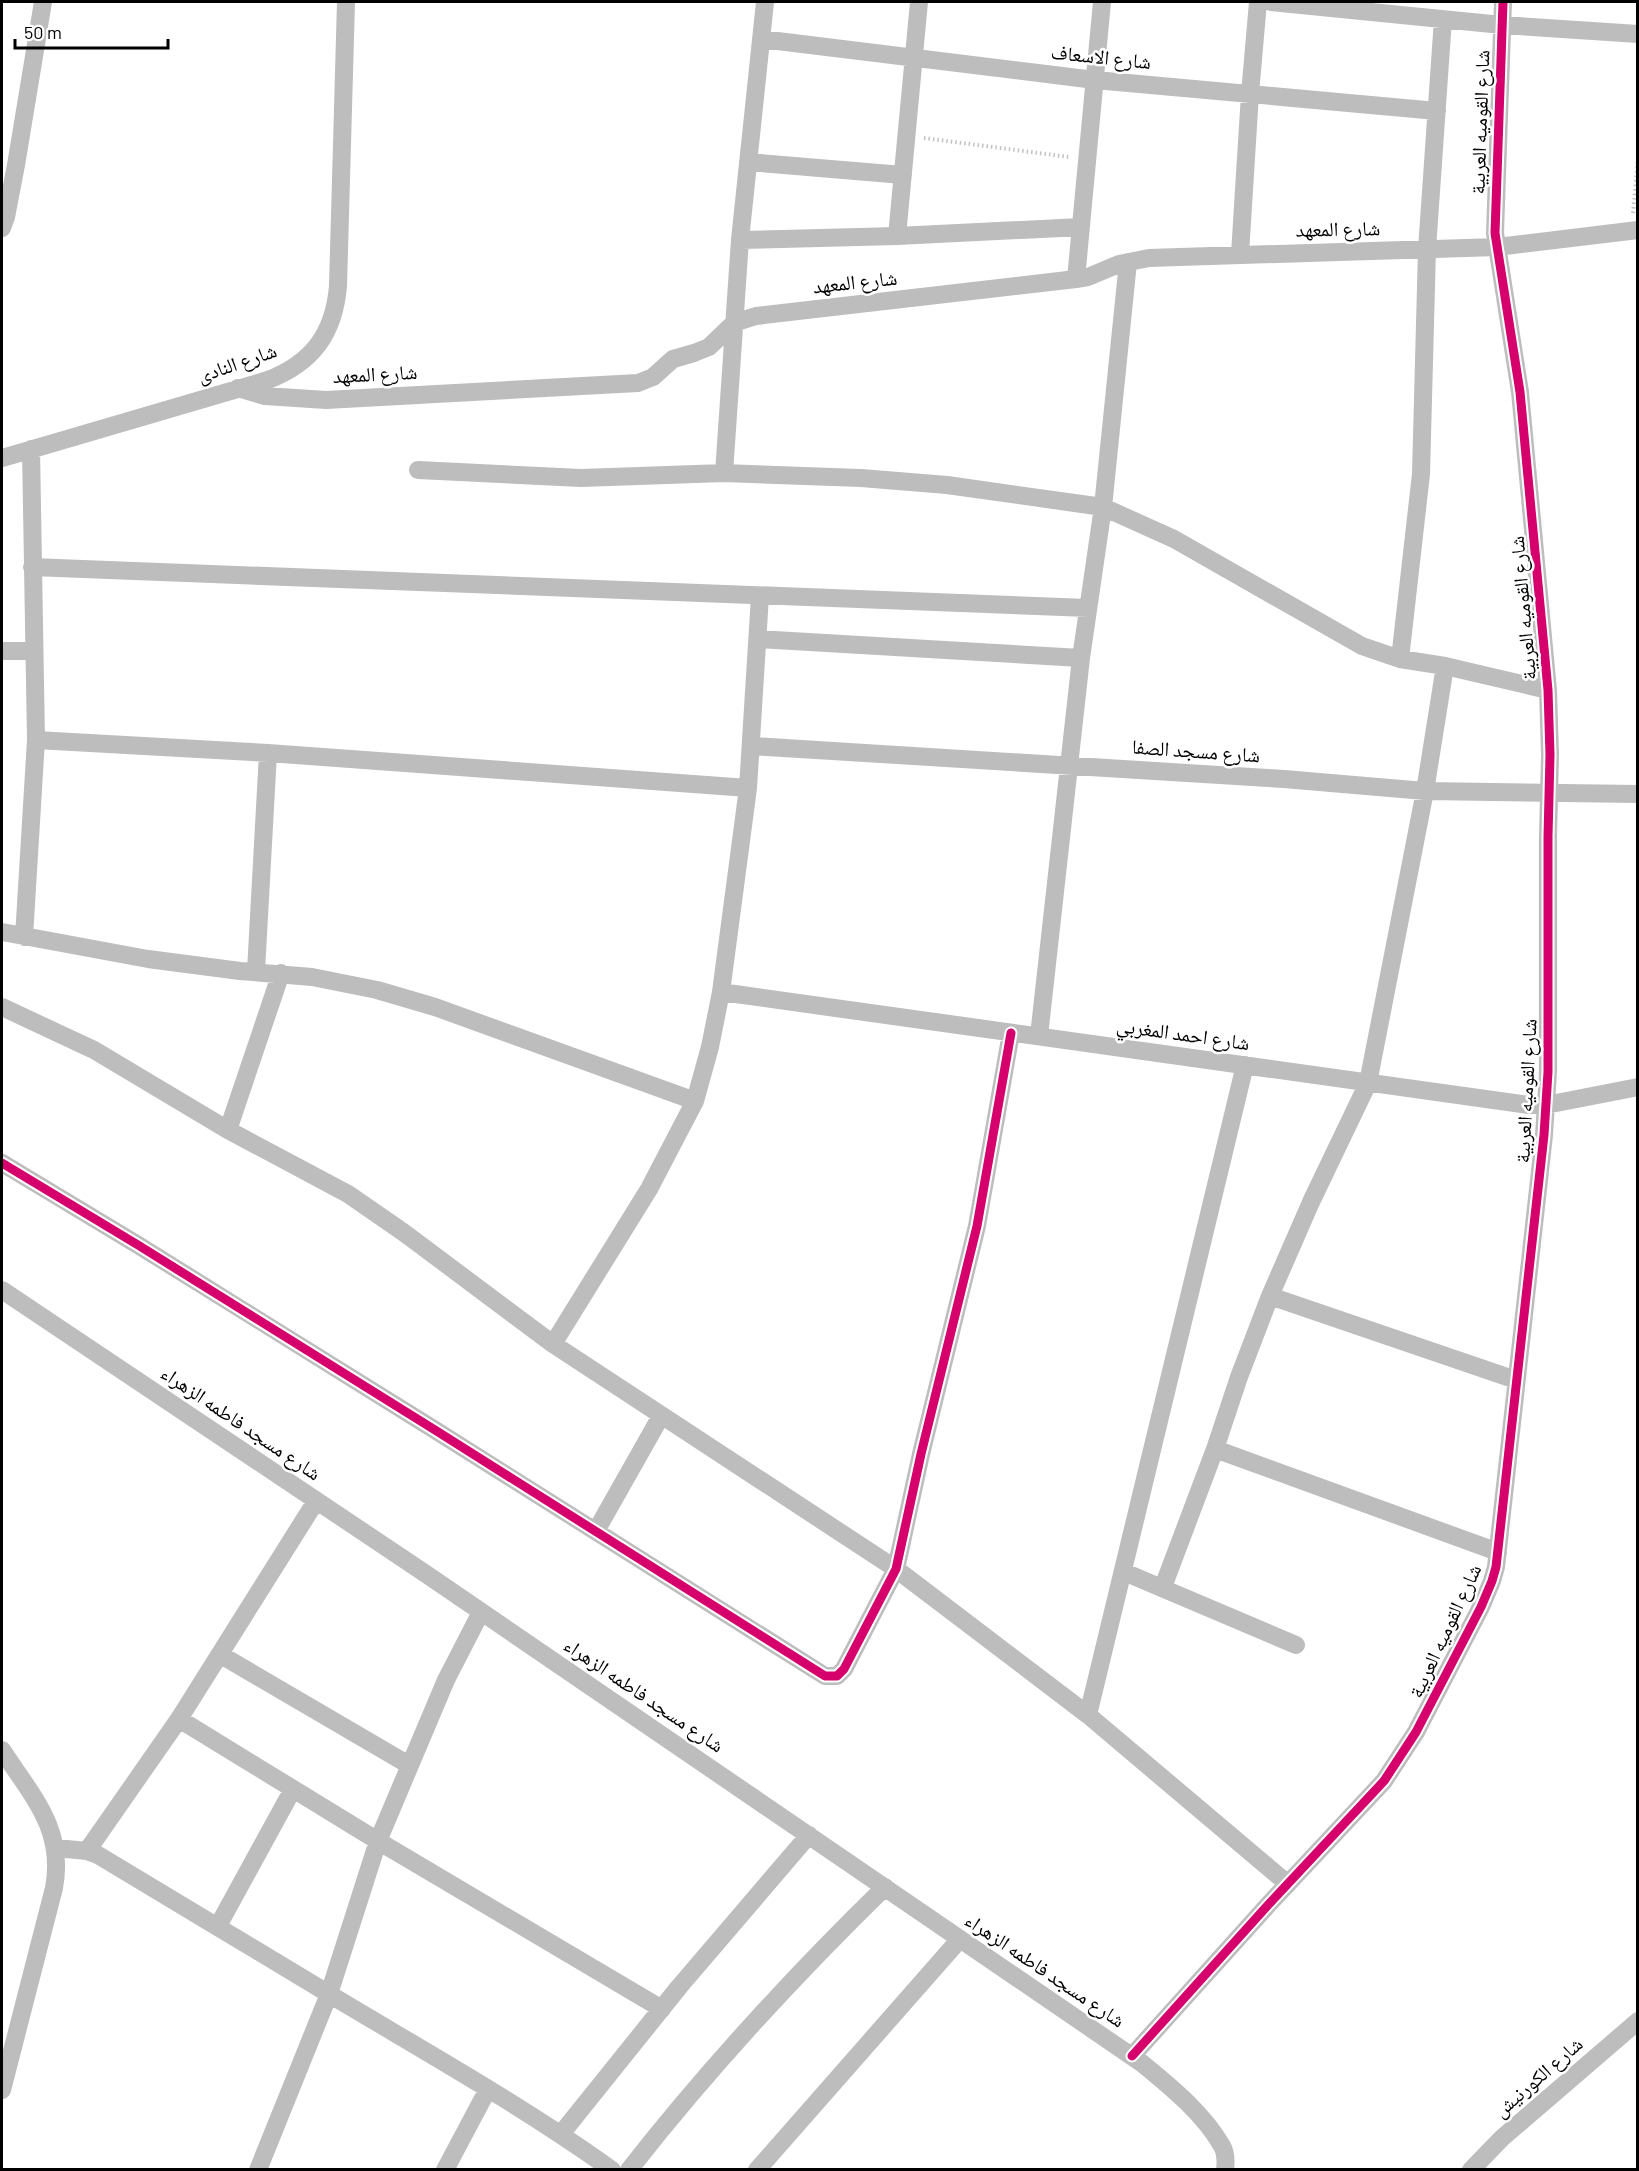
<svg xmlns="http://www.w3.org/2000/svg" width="1639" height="2171" font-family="Barlow,'Noto Naskh Arabic',sans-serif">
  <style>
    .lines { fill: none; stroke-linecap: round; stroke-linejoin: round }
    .path { stroke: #c2c2c2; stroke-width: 4; stroke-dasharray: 1.5 3; stroke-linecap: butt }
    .minor { stroke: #bdbdbd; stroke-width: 18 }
    .cycleway-casing { stroke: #fff; stroke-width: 13 }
    .cycleway { stroke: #d6006c; stroke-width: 9 }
    .labels { text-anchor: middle; stroke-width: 5; stroke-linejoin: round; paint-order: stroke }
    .street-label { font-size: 20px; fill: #000; stroke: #fff }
  </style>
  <rect width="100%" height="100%" fill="#fff"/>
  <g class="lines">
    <path class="path" d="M924,138L1069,157
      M1633,213L1638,160"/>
    <path class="minor" d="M1271,2L1502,25L1638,34
      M761,39L1095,80L1437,111
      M748,162L903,175
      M2,228L6,217L16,165L43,2
      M897,236L919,2
      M740,240L897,236L1081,227
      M1240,254L1250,94L1258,2
      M1076,279L1102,2
      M238,388L265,396L326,400L638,383L653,377L673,359L694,353L709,347L734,323L756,316L1076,279L1088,277L1119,264L1149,258L1497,247L1638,230
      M2,458L268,380C312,363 334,334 338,286L346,2
      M418,470L581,478L724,473L861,478L947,485L1103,507L1174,539L1362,646L1400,659L1445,666L1548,690
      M724,473L740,240L765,2
      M32,567L1088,608
      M758,639L1081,658
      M2,651H34
      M1400,659L1421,474L1427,249L1443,19
      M36,740L268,753L748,788
      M752,746L1284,779L1425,791L1638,794
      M2,932L148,959L240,971L312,977L377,990L435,1007L695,1101
      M24,937L36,740L31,449
      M256,971L268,753
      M721,992L1529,1105H1546L1638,1087
      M2,1007L94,1050L228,1130L348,1194L403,1232L553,1344L896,1569L1088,1715L1288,1884
      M1039,1036L1081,658L1103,507L1128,262
      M228,1130L281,973
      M2,1163L138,1245L435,1430L825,1676H837L844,1669L896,1569L921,1454L977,1226L1011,1033
      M2,1290L426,1574L1143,2064C1171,2087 1204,2114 1222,2146C1226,2153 1226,2162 1225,2170
      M1270,1296L1516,1380
      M553,1344L649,1189L695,1101L710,1047L721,992L748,788L760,596
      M1215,1449L1498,1552
      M596,1531L661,1416
      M1124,1572L1296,1645
      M1163,1587L1215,1449L1239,1377L1270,1296L1311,1202L1368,1083L1425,791L1445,666
      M221,1655L409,1765
      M1088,1715L1245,1065
      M179,1719L378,1841L662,2009
      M2,1750C32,1796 65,1829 54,1888L2,2090
      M56,1848L87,1851L179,1719L316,1501
      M87,1851L98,1855C175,1901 252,1948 329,1994C424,2051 521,2105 612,2170
      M218,1926L293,1789
      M1132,2056L1268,1905L1384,1781L1416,1732L1481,1607L1492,1581L1496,1567L1544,1135L1548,1072V837L1550,755L1548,690L1520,392L1495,233L1503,2
      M561,2134L679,1987L809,1835
      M258,2170L329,1994L378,1841L446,1680L481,1612
      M445,2170L488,2089
      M629,2170C708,2069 794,1976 885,1887
      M757,2170L960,1939
      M1471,2170L1502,2138L1638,2021"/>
    <defs>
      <path id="cycleway" d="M2,1163L138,1245L435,1430L825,1676H837L844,1669L896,1569L921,1454L977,1226L1011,1033
        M1132,2056L1268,1905L1384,1781L1416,1732L1481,1607L1492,1581L1496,1567L1544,1135L1548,1072V837L1550,755L1548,690L1520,392L1495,233L1503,2"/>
    </defs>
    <use href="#cycleway" class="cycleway-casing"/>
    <use href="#cycleway" class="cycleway"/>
  </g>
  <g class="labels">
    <g class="street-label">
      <text transform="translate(1101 57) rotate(6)" y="7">شارع الاسعاف</text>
      <text transform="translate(1480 122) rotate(-88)" y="7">شارع القوميه العربية</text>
      <text transform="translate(1338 229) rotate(-1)" y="7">شارع المعهد</text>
      <text transform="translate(855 282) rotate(-6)" y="7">شارع المعهد</text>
      <text transform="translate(237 363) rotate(-19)" y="7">شارع النادى</text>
      <text transform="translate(375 374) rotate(-3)" y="7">شارع المعهد</text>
      <text transform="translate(1523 608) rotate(-95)" y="7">شارع القوميه العربية</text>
      <text transform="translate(1196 751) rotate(4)" y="7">شارع مسجد الصفا</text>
      <text transform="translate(1183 1034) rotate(8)" y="7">شارع احمد المغربي</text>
      <text transform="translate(1526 1091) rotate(-87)" y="7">شارع القوميه العربية</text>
      <text transform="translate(241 1423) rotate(34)" y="7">شارع مسجد فاطمه الزهراء</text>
      <text transform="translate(1445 1631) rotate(-65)" y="7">شارع القوميه العربية</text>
      <text transform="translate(644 1695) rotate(34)" y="7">شارع مسجد فاطمه الزهراء</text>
      <text transform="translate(1045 1970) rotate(34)" y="7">شارع مسجد فاطمه الزهراء</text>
      <text transform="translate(1538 2077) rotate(-41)" y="7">شارع الكورنيش</text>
    </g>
  </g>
  <rect width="1639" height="2171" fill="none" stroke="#000000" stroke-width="6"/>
  <path d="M15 39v9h153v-9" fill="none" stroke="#000000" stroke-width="3"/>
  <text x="24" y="39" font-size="18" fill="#000000" stroke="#ffffff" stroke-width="4.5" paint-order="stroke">50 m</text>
</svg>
